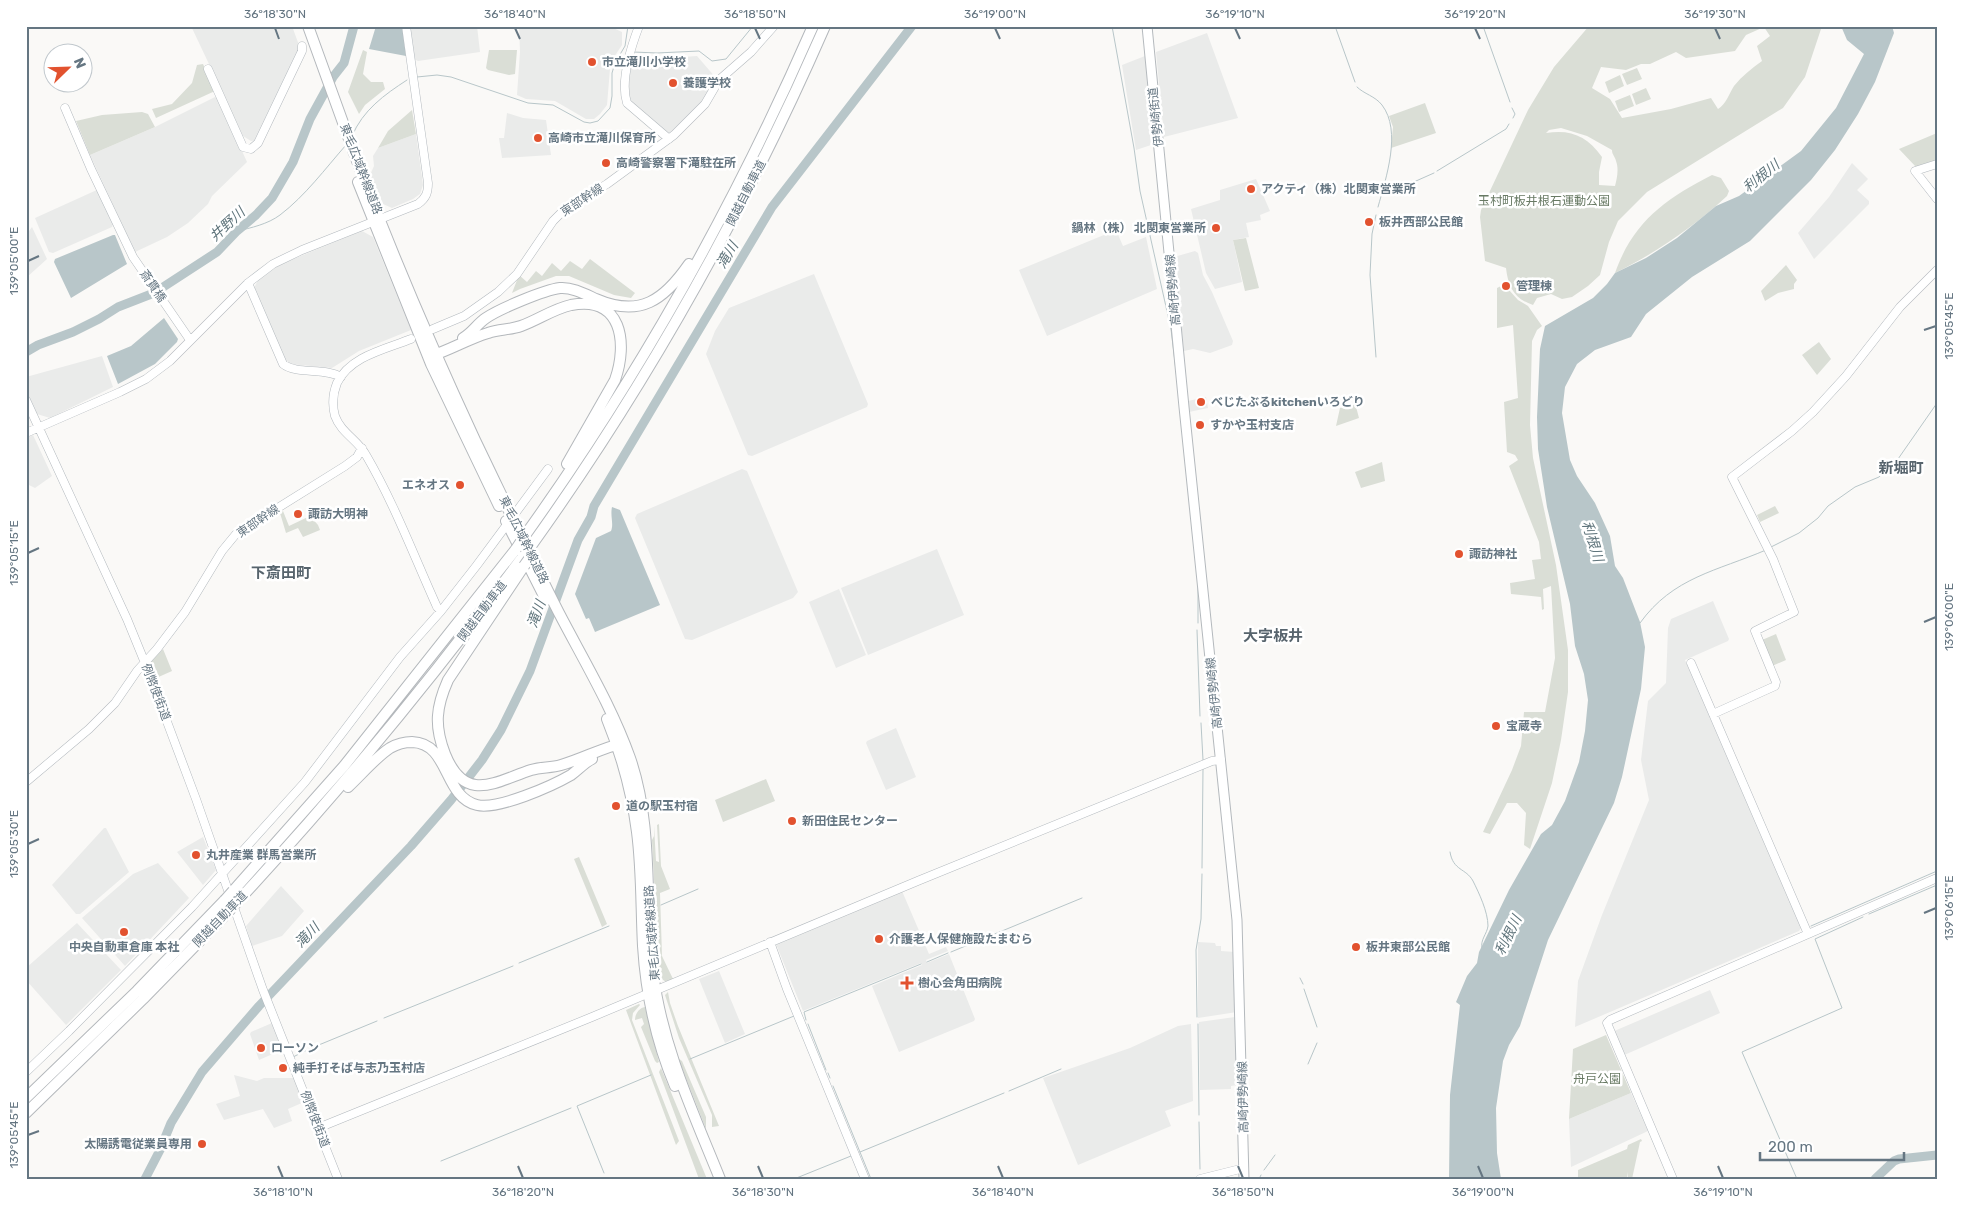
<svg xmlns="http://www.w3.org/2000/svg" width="1963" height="1205" font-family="Rubik,'Noto Sans JP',sans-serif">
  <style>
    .built { fill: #eaebea }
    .green { fill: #daded6; fill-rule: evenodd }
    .water { fill: #b8c6c9 }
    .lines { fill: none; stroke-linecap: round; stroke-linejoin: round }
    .stream { stroke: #b8c6c9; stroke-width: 1 }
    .river { stroke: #b8c6c9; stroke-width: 9 }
    .secondary-casing { stroke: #b3b9be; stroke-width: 9 }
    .primary-casing { stroke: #b4b9bd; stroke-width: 11 }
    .highway-casing { stroke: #b4b8bc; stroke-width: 12 }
    .secondary { stroke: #fff; stroke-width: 8 }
    .primary { stroke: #fff; stroke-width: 9 }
    .highway { stroke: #fff; stroke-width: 10 }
    .highway-bridge-casing { stroke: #b4b8bc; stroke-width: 12; stroke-linecap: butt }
    .highway-bridge { stroke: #fff; stroke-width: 10 }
    .ticks { fill: none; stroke: #657682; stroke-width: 2 }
    .poi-dot { fill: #e2522f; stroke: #fff; stroke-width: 2 }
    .labels { text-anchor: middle; stroke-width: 5; stroke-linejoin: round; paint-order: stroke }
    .poi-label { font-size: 12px; font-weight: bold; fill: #657682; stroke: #fff; text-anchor: start }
    .street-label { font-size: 12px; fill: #657682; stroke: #fff }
    .park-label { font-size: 12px; fill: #687a64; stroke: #fff }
    .water-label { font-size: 14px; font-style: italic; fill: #60757c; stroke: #fff }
    .quarter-label { font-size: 15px; font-weight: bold; fill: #57646d; stroke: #fff }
    .neatline { fill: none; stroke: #657682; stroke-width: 2 }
    .ticks-label { font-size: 12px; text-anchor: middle; fill: #657682 }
  </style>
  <rect width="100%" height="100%" fill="#faf9f7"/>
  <path class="built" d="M191,26H292L300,48L257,140L251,141L243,136Z
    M409,26H477L480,52L418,61L414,59Z
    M519,26H609L622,32V45L614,57L610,69L607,105L600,114L594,119H586L555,101L526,99L517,95L520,52Z
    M1207,33L1238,118L1164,137L1156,52Z
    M697,56L716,78L704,101L668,134L630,104L627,92L631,57L670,58Z
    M1145,56L1154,144L1136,150L1122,65Z
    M215,97L218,98L247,162L212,196L208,204L188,223L167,237L135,252L90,155L155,127Z
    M507,113L523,118L546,120L551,155L502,158L499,138H504Z
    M416,134L423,185L420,194L413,199L392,208L381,203L370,175L374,166L373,156L378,148Z
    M1852,163L1868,179L1857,190L1869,201V204L1814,259L1798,233L1829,197Z
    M1256,179L1270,211L1260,215L1261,220L1246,223L1249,237L1233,240L1242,282L1215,289L1206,273L1191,209L1220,200V190Z
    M99,189L114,222L112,227L53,253L49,252L35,218Z
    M32,227L47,259L26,278V235Z
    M1116,230L1123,246L1146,237L1157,289L1047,336L1019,270Z
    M362,231L373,237L411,330L359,351L332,368L290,364L284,358L254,288L258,280L281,264Z
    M1195,251L1198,253L1203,275L1212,292L1233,341L1232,345L1210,353L1193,349L1184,351L1174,257Z
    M814,274L868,404L867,407L752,456L748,455L706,354L715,331L729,308Z
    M102,356L113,387L50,418L37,414L26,390V386L29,385L26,377Z
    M1206,397L1208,408L1189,412L1188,401Z
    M33,435L52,476L35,488L29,485L26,480V438Z
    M742,469L747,471L798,592L793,598L692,640L685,639L635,518L637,514Z
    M937,549L964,615L868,655L841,588Z
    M839,589L866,655L836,668L809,602Z
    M1713,601L1729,639L1728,641L1685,660L1801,928L1799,931L1575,1027L1578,981L1602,915L1649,800L1641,760L1648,701L1666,683L1668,628L1671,619Z
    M896,728L916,777L886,790L866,743L867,741Z
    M104,828H106L129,872L80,914H76L52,885Z
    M203,837L216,870L203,885L177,852Z
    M158,863L189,898L125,966L82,918L133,874Z
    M281,886L304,911L282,936L252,946L246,926Z
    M902,891L929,954L946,947L948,951L926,960L927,963L949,954L975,1019L974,1021L899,1052L872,986L922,965L921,963L803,1011L776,944Z
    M77,923L121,970L66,1025L26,980V968Z
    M1198,942L1215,943L1216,946H1221V951L1235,952L1237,1012L1198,1018Z
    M719,971L745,1034L725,1043L699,979Z
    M1710,990L1720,1013L1622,1056L1612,1032Z
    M1235,1017L1236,1018L1237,1085L1231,1086V1089L1200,1090L1199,1022Z
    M272,1023L282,1050L259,1060L250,1034L251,1032Z
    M1191,1024L1193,1101L1165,1111L1171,1126L1078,1165L1043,1078L1130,1048L1178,1026Z
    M234,1075L257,1081L264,1078H295L304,1102L288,1109L292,1121L274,1128L263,1109L224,1120L216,1104L240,1096Z
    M1631,1093L1648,1131L1571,1167L1569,1119Z"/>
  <path class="green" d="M1589,26H1822L1805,77L1783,108L1647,192L1618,221L1609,242L1600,275L1588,286L1572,297L1562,299L1551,294L1537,298L1533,305C1514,299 1508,286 1506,268L1485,261L1480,217L1481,210L1528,110L1554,67ZM1764,27L1770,36L1757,46L1762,61C1752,68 1742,76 1734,86C1729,94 1726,104 1718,109L1711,98L1671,109L1622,118L1610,99L1592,88L1601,67L1626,70L1641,64H1650L1676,52L1686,58L1735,51L1746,35ZM1561,128L1587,136L1612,150C1612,155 1615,156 1616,161C1619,169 1617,178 1615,186L1599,185V172L1602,157C1587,136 1571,129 1546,133L1549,130Z
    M363,50L367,52L363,74L371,82H383L385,89L365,105L359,114L348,92Z
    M489,50H517L515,74L509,75L488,70L486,68Z
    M203,64L215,91L156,118L152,109L172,104L192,83L197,65Z
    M1637,68L1642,79L1627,85L1622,74Z
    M1620,75L1624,86L1609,93L1605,82Z
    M1646,88L1651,99L1636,105L1632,94Z
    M1630,95L1634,106L1619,112L1615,101Z
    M1425,103L1436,133L1391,148L1393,127L1389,116Z
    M412,110L416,134L378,148L388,131Z
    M142,112L148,114L155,127L90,155L76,121L102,115Z
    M1937,133V160L1916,167L1899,149Z
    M1712,175L1721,178L1729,191L1727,196C1692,228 1656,253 1615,273C1633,222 1665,199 1712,175Z
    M1246,238L1259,288L1245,291L1233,240Z
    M590,259L635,293L631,298L614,295L569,276H556L520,289L512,293L519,275L527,282L536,271L542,276L552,263L561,271L570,261L582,269Z
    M1786,265L1797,280L1794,284V289L1778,293L1765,301L1761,291Z
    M1501,286L1504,291L1509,290L1518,300L1528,306L1542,326L1537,330L1532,341L1530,425L1533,458L1556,565L1568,650V692L1561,740L1552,783L1530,849L1524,845L1526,813L1517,803H1507L1490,834L1483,832L1512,770L1521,746L1524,712H1545L1555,658L1551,586L1543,589L1544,609L1542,610L1541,597L1511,594L1510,583L1535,579L1532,560L1541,559L1539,542L1509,466L1518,460L1515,455L1507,452L1504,402L1518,398L1513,325L1497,328V288Z
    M1819,342L1831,359L1817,375L1802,355Z
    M1355,403L1359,418L1336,426L1340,408Z
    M1382,462L1385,481L1361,488L1355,472Z
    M1775,506L1779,513L1760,522L1757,515Z
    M283,511L289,526L310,516L318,525L320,530L303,537L298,528L286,533L280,513Z
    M1776,634L1786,660L1772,666L1762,640Z
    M163,649L172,671L154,679L148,665Z
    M766,779L775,801L723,822L715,800Z
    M659,824L661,866L670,889L660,893L662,956L673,979L666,982L659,977L652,840L654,836V826L656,861L659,862L657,825Z
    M579,857L607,924L602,927L574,859Z
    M668,992L670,1003L678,1026L719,1126L712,1127V1115L679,1038L665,995Z
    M639,1004L640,1005L633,1013L632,1020L679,1141L676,1145L626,1010Z
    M645,1007L659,1062L657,1063L655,1061L641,1027L644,1024L642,1018L635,1020C635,1014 639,1008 645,1007Z
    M1606,1035L1631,1093L1569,1119L1573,1049Z
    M678,1058L682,1061L706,1117V1129Z
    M661,1068L663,1073L707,1179H699L659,1072Z
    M1641,1139L1642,1141L1640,1142L1632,1179H1628V1172L1627,1179H1578V1170L1627,1149L1628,1145Z"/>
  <path class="water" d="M376,26H402L406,56L369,49Z
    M1841,26H1892L1894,33L1875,82L1858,114L1835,150L1811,180L1750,241L1692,277L1646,314L1631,337L1595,350L1577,364L1565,387L1562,413L1570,460L1577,476L1595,503L1610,536L1615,566L1623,578L1640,622L1645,647L1641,689L1622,777L1614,803L1548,940L1520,1026L1509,1045L1503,1061L1496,1108L1497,1153L1501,1179H1449L1450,1095L1460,1005L1456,1002L1467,976L1477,963L1479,952L1509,890L1541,834L1552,825L1565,801L1579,762L1585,731L1588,700L1584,674L1575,646L1570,604L1547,507L1538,449L1537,417L1540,349L1545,326L1593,298L1607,284L1615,273L1646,258L1677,238L1716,206L1739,196L1801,151L1836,108L1864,54L1847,40Z
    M113,235H115L127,264L71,298L54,262L55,259Z
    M164,318L178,339L177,342L155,364L118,384L107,356L131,346Z
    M612,507L620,510L660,605L595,632L589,618L586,619L575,594L596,538L611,531C614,524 610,516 612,507Z"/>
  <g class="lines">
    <path class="stream" d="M1112,26L1134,148L1140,191L1171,329L1178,387
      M1335,26L1355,82
      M1483,26L1510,102
      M633,52L657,53L699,51L712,61L726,59L753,26
      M417,77L437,75L451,77L528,103L553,105L584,122L590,123L598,121L610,108L612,96V73L615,63L625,46L628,26
      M1357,87C1364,94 1375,96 1382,105C1402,131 1386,178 1378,207
      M1512,108L1515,114L1513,118
      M352,136C363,110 384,95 407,80
      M1437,171L1506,129L1509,124
      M1390,190L1398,189L1434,173
      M237,231C251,228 268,224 280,215C305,196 325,169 346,145
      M1376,357L1370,275L1372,234L1376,215
      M1771,547L1799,533L1818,518L1828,506L1855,487L1879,477L1898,459L1937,403
      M1198,623V582
      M1640,623C1673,577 1717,571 1766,550
      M1197,630L1200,716
      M1201,723L1203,760
      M1450,852C1453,871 1466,868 1473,881C1479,893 1488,912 1488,926C1487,934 1480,940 1482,948
      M1202,868L1203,769
      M661,905L698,889
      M1869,914L1937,885
      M1811,926L1937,871
      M951,952L1082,898
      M927,962L948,953
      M519,963L609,926
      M1300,978L1303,984
      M1304,989L1317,1027
      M1197,1017L1196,950L1201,919L1202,874
      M384,1018L513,966
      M806,1020L804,1012L921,964
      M808,1024L826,1070
      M1198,1024L1199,1115
      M293,1057L309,1049L377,1021
      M690,1059L794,1016
      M1308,1064L1317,1043
      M828,1073L830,1078
      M833,1086L871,1179
      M1009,1091L1061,1069
      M1199,1122L1200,1169
      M860,1152L1004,1093
      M441,1161L571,1108
      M1264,1170L1275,1155
      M604,1173L577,1106L651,1075
      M794,1179L851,1156
      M1259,1179L1261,1175
      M1797,1179L1742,1052L1842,1008L1815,939L1863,917"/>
    <path class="river" d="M26,352L38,345L73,332L99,319L118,307L154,293L217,252L237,231L256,215L272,198L293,162L310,119L333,77L344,63L354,26
      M145,1179L160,1150L171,1123L202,1072L259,1006L411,846L451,800L482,760L501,730L530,671L578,540L591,517L594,506L772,207L912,26
      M1875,1179L1894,1161L1899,1159L1937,1155"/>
    <defs>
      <path id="secondary" d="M639,26C631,47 620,81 627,103L669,139
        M208,69L243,147L251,149L258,143L302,51V46
        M65,108L91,169L133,257L190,340
        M1937,164L1915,171L1937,199
        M248,283L283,364C297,375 325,367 341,377
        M433,329L464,316L498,292L517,274L553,221L564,210L607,184L674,135L705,104L719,80L751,52L774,26
        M411,339C386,349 350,356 337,383C333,393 332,405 335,416C341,433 358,440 366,455C394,503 414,556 437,607L441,611
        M26,400L127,619L145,663L196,799L263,990L338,1179
        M26,433L120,392L146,379L170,361L248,283L273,264L302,250L418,204C426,198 428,193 428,183L406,26
        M1691,663L1808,934
        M1713,714L1775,686L1776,682L1755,631L1794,612L1773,559L1732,477L1792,431L1813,412L1846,376L1900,307L1937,270
        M26,782L89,729L115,703L137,671L157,649L185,612L222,551L236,534L345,466L357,457L362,448
        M770,942L787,989L865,1179
        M26,1072L69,1031L192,907L305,782L400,657L441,611L477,565L548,469
        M318,1128L592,1017L920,880L1212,761L1221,760
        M1200,1179L1244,1168
        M1673,1179L1607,1023L1610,1020L1937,878"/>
      <path id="primary" d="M1147,26L1184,407L1237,920L1244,1179"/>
      <path id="highway" d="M308,26C321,61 333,96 346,131C384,236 428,339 475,440C503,498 530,556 559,613C584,661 612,707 630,758C654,827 644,902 653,973C662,1046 693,1112 720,1179
        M358,182L431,364L499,506
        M463,338C472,333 477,324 486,318C499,309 544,290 560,288C572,287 585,294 596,299C640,318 664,300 689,264
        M431,356C450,350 468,339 488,333C499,329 510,330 521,326C538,320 553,309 571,305C622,295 628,343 615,380L567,464
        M506,521L546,600
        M526,534C639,376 735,205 813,26
        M531,546C647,384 745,209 825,26
        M524,566L448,680C436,707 434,726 445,754C465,804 495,782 531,770C541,767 551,768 561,765C582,759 602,748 623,743
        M607,719C622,756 632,793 637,832C642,870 641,908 643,946C646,994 656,1041 675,1086
        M348,787C361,775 376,757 390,748C397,744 404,742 412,742C450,743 443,797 477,805C498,810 552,786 571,775C578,770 584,763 592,759
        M233,891L344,766L516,549
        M237,902C339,792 432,679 521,559
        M26,1098L137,991L225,900
        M26,1113L143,999L229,911"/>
    </defs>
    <use href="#secondary" class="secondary-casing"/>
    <use href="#primary" class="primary-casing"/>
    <use href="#highway" class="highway-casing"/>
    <use href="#secondary" class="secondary"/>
    <use href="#primary" class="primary"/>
    <use href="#highway" class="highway"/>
    <defs>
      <path id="highway-bridge" d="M516,549L526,534
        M524,566L534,552
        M225,900L233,891
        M229,911L237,902"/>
    </defs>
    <use href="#highway-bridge" class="highway-bridge-casing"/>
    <use href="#highway-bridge" class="highway-bridge"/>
  </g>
  <path class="ticks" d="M275,28L279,39M515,28L520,39M755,28L760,39M995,28L1000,39M1235,28L1240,39M1475,28L1480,39M1715,28L1720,39M28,261L39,256M1924,330L1936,326M28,553L39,548M1924,622L1936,617M28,844L39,839M1924,913L1936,908M28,1135L39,1131M278,1166L283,1178M518,1166L523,1178M758,1166L763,1178M998,1166L1003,1178M1238,1166L1243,1178M1478,1166L1483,1178M1718,1166L1723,1178"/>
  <g class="poi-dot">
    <circle cx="592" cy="62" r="5"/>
    <circle cx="673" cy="83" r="5"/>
    <circle cx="538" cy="138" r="5"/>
    <circle cx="606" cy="163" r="5"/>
    <circle cx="1251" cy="189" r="5"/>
    <circle cx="1369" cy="222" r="5"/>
    <circle cx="1216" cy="228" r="5"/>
    <circle cx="1506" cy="286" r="5"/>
    <circle cx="1201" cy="402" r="5"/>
    <circle cx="1200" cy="425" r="5"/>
    <circle cx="460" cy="485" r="5"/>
    <circle cx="298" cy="514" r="5"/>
    <circle cx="1459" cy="554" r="5"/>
    <circle cx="1496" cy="726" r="5"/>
    <circle cx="616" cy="806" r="5"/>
    <circle cx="792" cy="821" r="5"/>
    <circle cx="196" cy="855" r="5"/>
    <circle cx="124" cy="932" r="5"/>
    <circle cx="879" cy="939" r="5"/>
    <circle cx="1356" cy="947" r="5"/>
    <path d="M904.5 975.5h5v5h5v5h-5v5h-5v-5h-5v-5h5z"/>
    <circle cx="261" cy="1048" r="5"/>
    <circle cx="283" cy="1068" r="5"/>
    <circle cx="202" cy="1144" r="5"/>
  </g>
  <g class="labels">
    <g class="poi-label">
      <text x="602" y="66">市立滝川小学校</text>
      <text x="683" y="87">養護学校</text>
      <text x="548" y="142">高崎市立滝川保育所</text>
      <text x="616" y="167">高崎警察署下滝駐在所</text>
      <text x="1261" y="193">アクティ（株）北関東営業所</text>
      <text x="1379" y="226">板井西部公民館</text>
      <text x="1206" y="232" text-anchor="end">鍋林（株） 北関東営業所</text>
      <text x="1516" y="290">管理棟</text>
      <text x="1211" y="406">べじたぶるkitchenいろどり</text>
      <text x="1210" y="429">すかや玉村支店</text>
      <text x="450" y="489" text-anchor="end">エネオス</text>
      <text x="308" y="518">諏訪大明神</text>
      <text x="1469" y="558">諏訪神社</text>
      <text x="1506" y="730">宝蔵寺</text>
      <text x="626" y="810">道の駅玉村宿</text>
      <text x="802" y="825">新田住民センター</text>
      <text x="206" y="859">丸井産業 群馬営業所</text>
      <text x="889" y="943">介護老人保健施設たまむら</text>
      <text x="124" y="951" text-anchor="middle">中央自動車倉庫 本社</text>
      <text x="1366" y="951">板井東部公民館</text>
      <text x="918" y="987">樹心会角田病院</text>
      <text x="271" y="1052">ローソン</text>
      <text x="293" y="1072">純手打そば与志乃玉村店</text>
      <text x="192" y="1148" text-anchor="end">太陽誘電従業員専用</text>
    </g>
    <g class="street-label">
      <text transform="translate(1156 117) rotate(-96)" y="4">伊勢崎街道</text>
      <text transform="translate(361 169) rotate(69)" y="4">東毛広域幹線道路</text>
      <text transform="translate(746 193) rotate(-63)" y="4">関越自動車道</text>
      <text transform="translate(582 200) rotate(-33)" y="4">東部幹線</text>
      <text transform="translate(153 286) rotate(56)" y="4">斎貫橋</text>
      <text transform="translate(1173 290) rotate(-95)" y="4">高崎伊勢崎線</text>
      <text transform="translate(258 521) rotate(-34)" y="4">東部幹線</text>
      <text transform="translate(524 540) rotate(64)" y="4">東毛広域幹線道路</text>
      <text transform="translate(482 611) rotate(-53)" y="4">関越自動車道</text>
      <text transform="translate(156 692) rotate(69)" y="4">例幣使街道</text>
      <text transform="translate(1214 693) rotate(-96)" y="4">高崎伊勢崎線</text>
      <text transform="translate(220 919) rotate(-46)" y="4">関越自動車道</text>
      <text transform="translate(652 933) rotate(-94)" y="4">東毛広域幹線道路</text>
      <text transform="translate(1243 1097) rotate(-91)" y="4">高崎伊勢崎線</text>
      <text transform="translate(315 1119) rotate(69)" y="4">例幣使街道</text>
    </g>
    <g class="park-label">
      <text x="1544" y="205">玉村町板井根石運動公園</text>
      <text x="1597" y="1083">舟戸公園</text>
    </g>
    <g class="water-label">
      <text transform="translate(1761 176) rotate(-39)" y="5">利根川</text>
      <text transform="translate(227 224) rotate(-43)" y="5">井野川</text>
      <text transform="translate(727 255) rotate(-59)" y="5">滝川</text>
      <text transform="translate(1593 541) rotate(73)" y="5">利根川</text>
      <text transform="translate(536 614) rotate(-70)" y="5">滝川</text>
      <text transform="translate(307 935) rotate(-46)" y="5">滝川</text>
      <text transform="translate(1508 935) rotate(-64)" y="5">利根川</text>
    </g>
    <g class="quarter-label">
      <text x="1901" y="473">新堀町</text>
      <text x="281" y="578">下斎田町</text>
      <text x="1273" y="641">大字板井</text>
    </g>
  </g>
  <rect width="1963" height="1205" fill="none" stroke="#ffffff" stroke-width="55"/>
  <g transform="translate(68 68) rotate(67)"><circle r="24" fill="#ffffff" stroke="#c1c8cd"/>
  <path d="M0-4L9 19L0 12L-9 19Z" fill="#e2522f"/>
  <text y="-8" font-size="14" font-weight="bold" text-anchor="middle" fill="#657682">N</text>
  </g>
  <path d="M1760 1152v8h144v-8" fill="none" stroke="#657682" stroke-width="2.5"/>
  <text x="1768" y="1152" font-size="15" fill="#657682" stroke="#ffffff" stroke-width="4" paint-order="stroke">200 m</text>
  <rect x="28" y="28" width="1908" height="1150" class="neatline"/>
  <g class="ticks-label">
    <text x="275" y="18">36°18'30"N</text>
    <text x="515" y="18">36°18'40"N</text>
    <text x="755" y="18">36°18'50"N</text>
    <text x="995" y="18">36°19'00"N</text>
    <text x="1235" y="18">36°19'10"N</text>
    <text x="1475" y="18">36°19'20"N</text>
    <text x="1715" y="18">36°19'30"N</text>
    <text transform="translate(14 261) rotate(-90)" y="4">139°05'00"E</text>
    <text transform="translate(1949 326) rotate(-90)" y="4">139°05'45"E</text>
    <text transform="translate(14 553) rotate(-90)" y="4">139°05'15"E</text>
    <text transform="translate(1949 617) rotate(-90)" y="4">139°06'00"E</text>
    <text transform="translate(14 844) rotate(-90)" y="4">139°05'30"E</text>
    <text transform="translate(1949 908) rotate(-90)" y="4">139°06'15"E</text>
    <text transform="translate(14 1135) rotate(-90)" y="4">139°05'45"E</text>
    <text x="283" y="1196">36°18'10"N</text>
    <text x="523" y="1196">36°18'20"N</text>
    <text x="763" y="1196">36°18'30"N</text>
    <text x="1003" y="1196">36°18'40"N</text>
    <text x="1243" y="1196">36°18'50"N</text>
    <text x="1483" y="1196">36°19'00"N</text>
    <text x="1723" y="1196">36°19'10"N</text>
  </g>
</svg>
